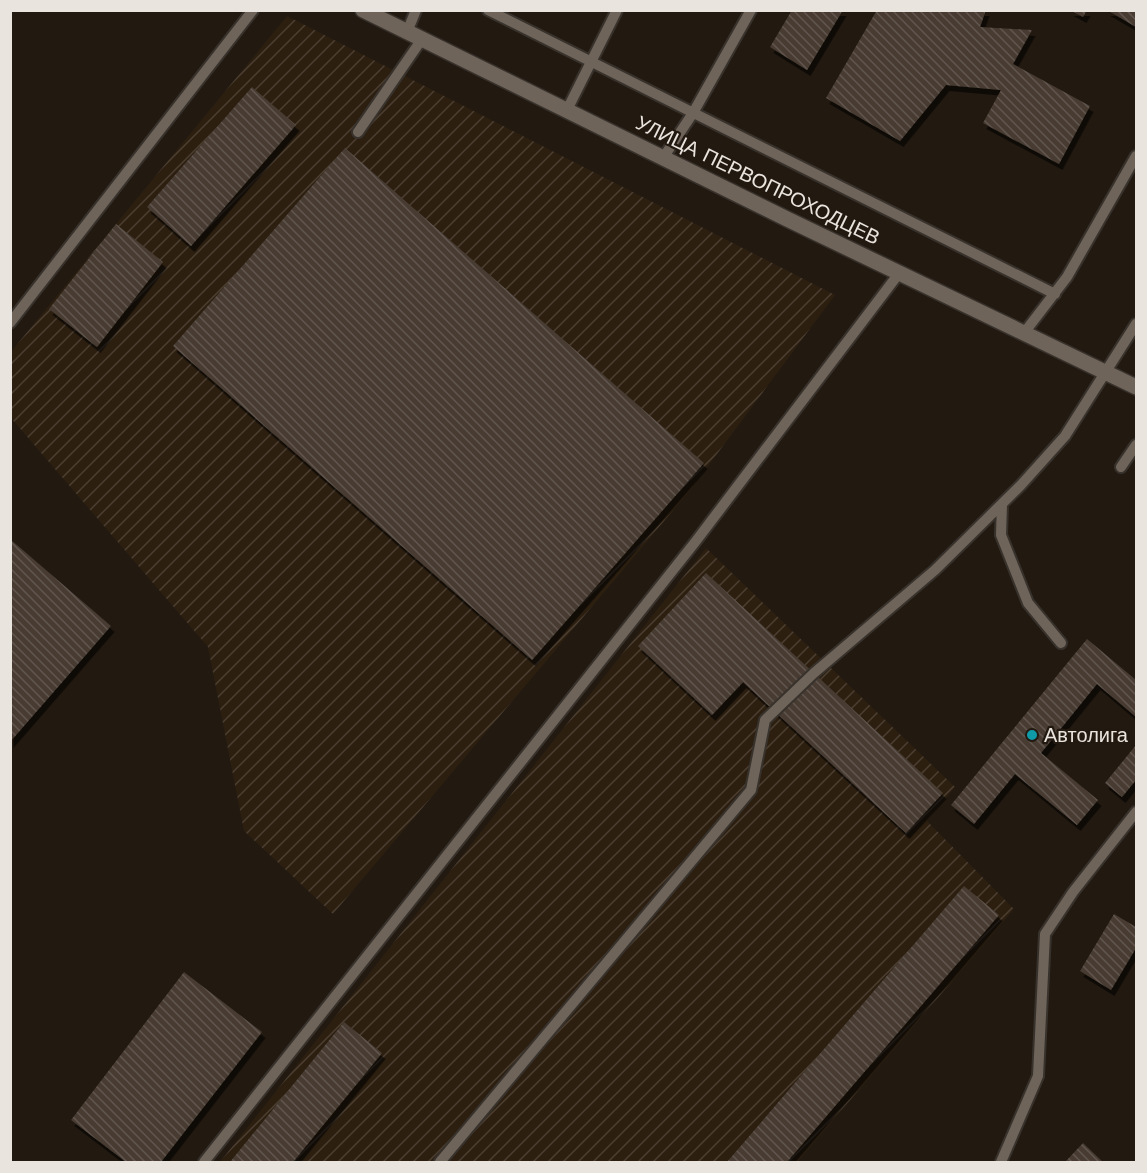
<svg xmlns="http://www.w3.org/2000/svg" width="1147" height="1173" font-family="'Work Sans',sans-serif">
  <style>
    .industrial { fill: url(#industrial-furrows) }
    .building { fill: url(#building-back-hatch); filter: url(#shadow) }
    .lines { fill: none; stroke-linecap: round; stroke-linejoin: round }
    .service-casing { stroke: #38322d; stroke-width: 14 }
    .tertiary-casing { stroke: #38322d; stroke-width: 18 }
    .service { stroke: #6f6459; stroke-width: 10 }
    .tertiary { stroke: #6f6459; stroke-width: 15 }
    .culture-dot { fill: #0f9aa8; stroke: #221910; stroke-width: 2 }
    .labels { text-anchor: middle; stroke-width: 4.5; stroke-linejoin: round; paint-order: stroke }
    .street-label { font-size: 20px; fill: #eae4de; stroke: #221910 }
    .poi-label { font-size: 20px; fill: #eae4de; stroke: #221910; text-anchor: start }
  </style>
  <defs>
    <pattern id="industrial-furrows" width="10" height="10" patternUnits="userSpaceOnUse" patternTransform="scale(1.5)"><rect width="10" height="10" fill="#2c1f10"/><path d="M-1 1l2-2M0 10L10 0M9 11l2-2" fill="none" stroke="#4b3f32"/></pattern>
    <pattern id="building-back-hatch" width="6" height="6" patternUnits="userSpaceOnUse" patternTransform="scale(1.5)"><rect width="6" height="6" fill="#463b32"/><path d="M-1 5l2 2M0 0l6 6M5-1l2 2" fill="none" stroke="#61574f"/></pattern>
    <filter id="shadow"><feDropShadow dx="3.5" dy="6" stdDeviation="0" flood-color="#0009"/></filter>
  </defs>
  <rect width="100%" height="100%" fill="#221910"/>
  <path class="industrial" d="M287,16L835,295L691,489L333,914L244,831L208,647L11,418L10,353Z
    M706,548L955,787L927,821L1014,909L797,1162H220Z"/>
  <path class="building" d="M792,10H843L807,70L770,47Z
    M877,10H986L980,27L1032,30L1013,64L1090,106L1059,164L983,123L1001,90L946,85L900,141L826,98Z
    M1070,10H1087L1083,17Z
    M1107,10H1136V27Z
    M252,87L296,125L191,246L147,207Z
    M345,148L704,463L532,660L173,346Z
    M116,224L163,262L97,347L49,309Z
    M10,539L111,626L10,742Z
    M706,573L943,793L906,833L743,682L712,715L638,646Z
    M1087,639L1136,680V717L1097,684L1041,753L1098,800L1077,825L1015,774L974,824L951,805Z
    M1136,745V780L1122,797L1105,783Z
    M964,886L999,915L787,1162H727Z
    M1114,914L1136,927V948L1111,990L1080,971Z
    M184,972L262,1032L161,1162H126L71,1120Z
    M344,1022L382,1053L293,1162H230Z
    M1083,1143L1103,1162H1065Z"/>
  <g class="lines">
    <defs>
      <path id="service" d="M488,10L1055,294
        M407,32L416,10
        M567,110L617,10
        M358,132L422,39
        M663,158L693,113L751,10
        M10,323L253,10
        M1024,333L1067,277L1136,156
        M1121,467L1136,445
        M1002,504L1001,535L1028,603L1061,643
        M204,1162L696,541L900,272
        M440,1162L751,790L765,720L814,673L935,570L1021,485L1065,436L1136,324
        M1001,1162L1038,1076L1045,934L1073,892L1136,812"/>
      <path id="tertiary" d="M363,10L787,219L1136,387"/>
    </defs>
    <use href="#service" class="service-casing"/>
    <use href="#tertiary" class="tertiary-casing"/>
    <use href="#service" class="service"/>
    <use href="#tertiary" class="tertiary"/>
  </g>
  <circle class="culture-dot" cx="1032" cy="735" r="6"/>
  <g class="labels">
    <g class="street-label">
      <text transform="translate(758 180) rotate(26)" y="7">УЛИЦА ПЕРВОПРОХОДЦЕВ</text>
    </g>
    <g class="poi-label">
      <text x="1044" y="742">Автолига</text>
    </g>
  </g>
  <rect width="1147" height="1173" fill="none" stroke="#eae4de" stroke-width="24"/>
</svg>
